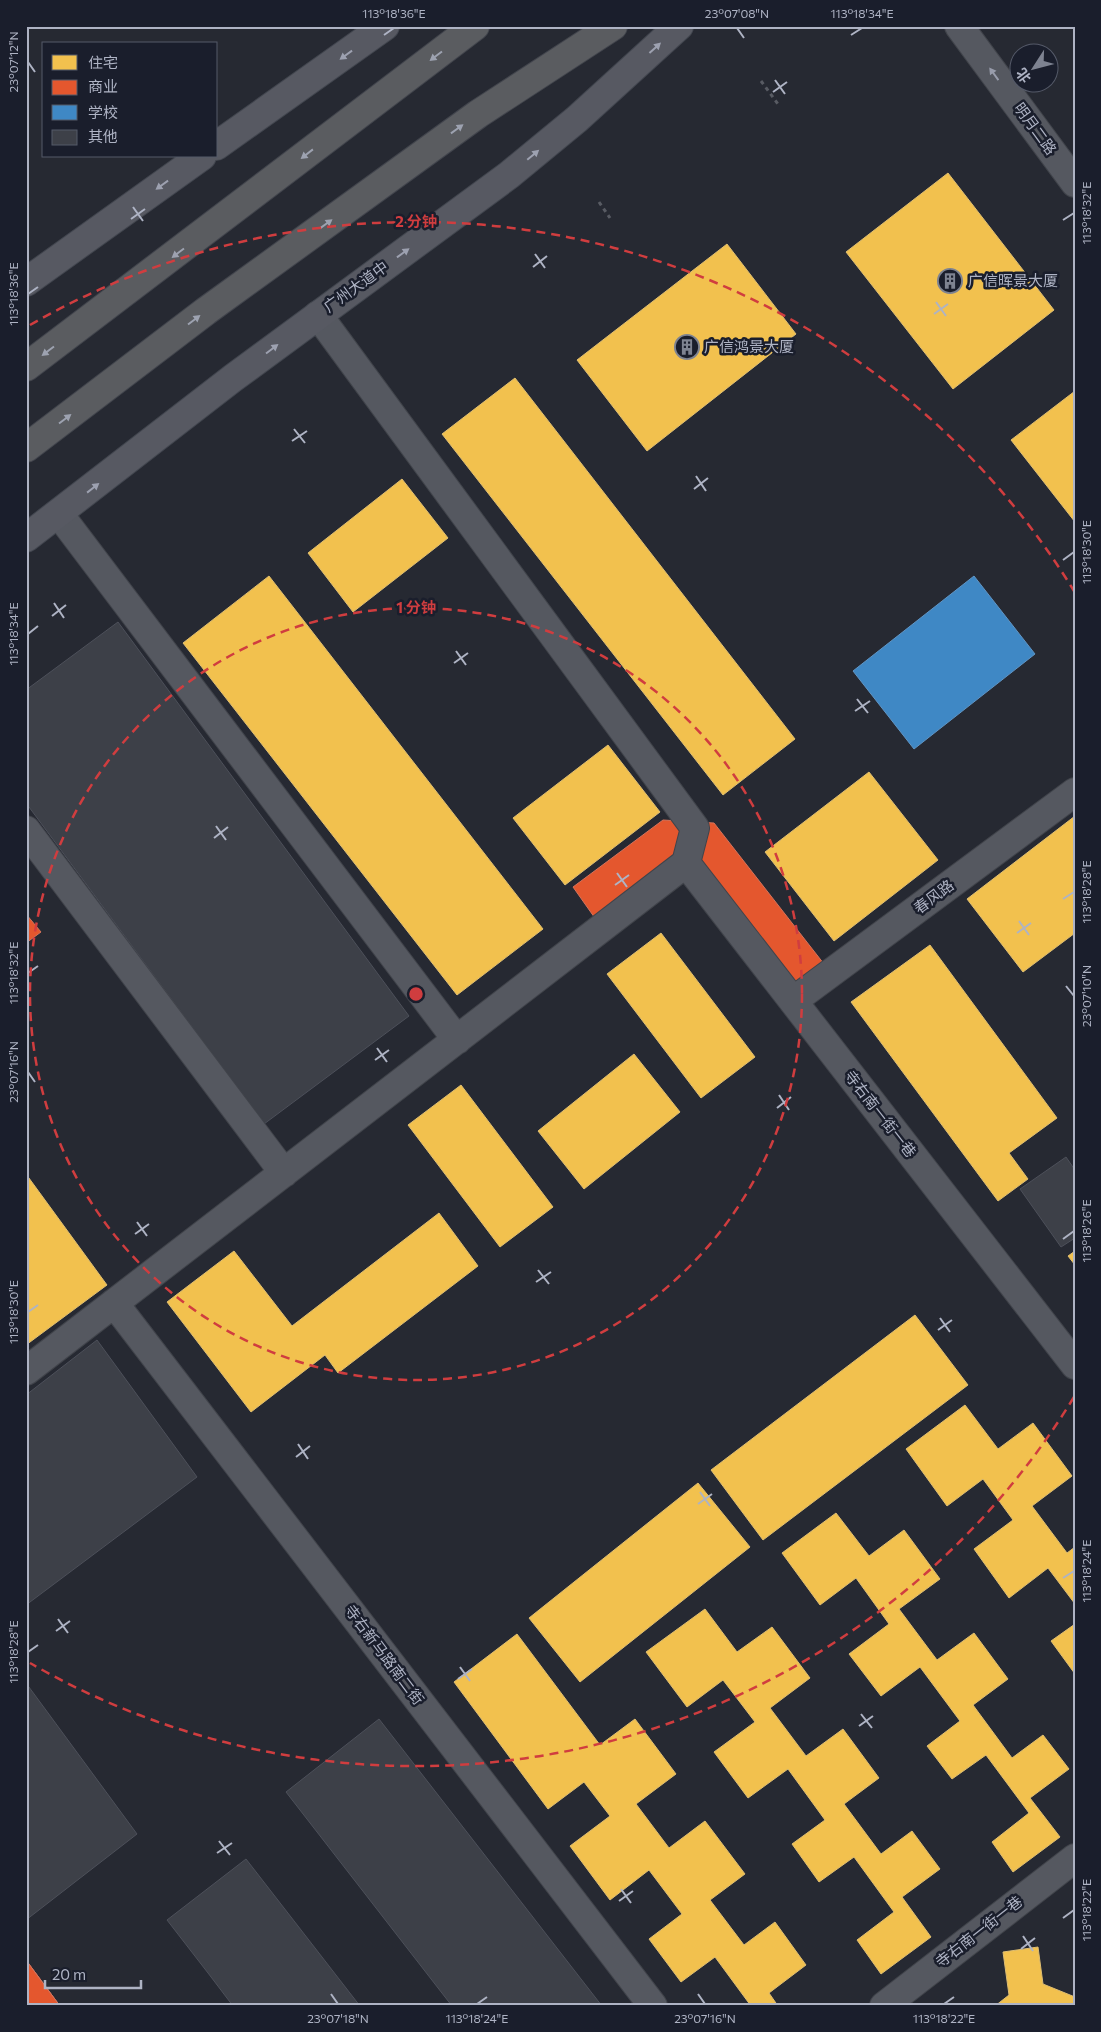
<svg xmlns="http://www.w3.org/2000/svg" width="1101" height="2032" font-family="Commissioner,'Noto Sans SC',sans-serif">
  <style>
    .homes { fill: #f2c14e; stroke: #debd71 }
    .shops { fill: #e4572e; stroke: #d4735b }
    .schools { fill: #3f88c5; stroke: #6095c5 }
    .building { fill: #3d4048; stroke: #4d505a }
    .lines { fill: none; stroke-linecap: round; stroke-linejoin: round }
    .minor-casing { stroke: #41444b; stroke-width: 30 }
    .major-casing { stroke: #42464f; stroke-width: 30 }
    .highway-casing { stroke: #42454d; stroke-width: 30 }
    .path { stroke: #585b63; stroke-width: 3; stroke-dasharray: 4 4; stroke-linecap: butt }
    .minor { stroke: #555860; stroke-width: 28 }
    .major { stroke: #575962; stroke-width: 28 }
    .highway { stroke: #5a5c60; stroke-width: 28 }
    .oneway { fill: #9da1b0 }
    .oneway2 { fill: #9da2b0 }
    .oneway3 { fill: #989cab }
    .ticks { fill: none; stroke: #aeb3c4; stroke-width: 2 }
    .ring { fill: none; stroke: #d03d3f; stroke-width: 2.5; stroke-dasharray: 9 6 }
    .labels { text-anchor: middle; stroke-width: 5; stroke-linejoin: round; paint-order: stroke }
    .street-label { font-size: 15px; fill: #aeb3c4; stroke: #1a1e2c }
    .poi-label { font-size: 15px; fill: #aeb3c4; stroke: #1a1e2c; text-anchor: start }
    .centre { fill: #d03d3f; stroke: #1a1e2c; stroke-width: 2.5 }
    .ring-label { font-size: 15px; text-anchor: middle; font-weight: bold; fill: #d03d3f; stroke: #1a1e2c; stroke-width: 5; stroke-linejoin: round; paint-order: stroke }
    .neatline { fill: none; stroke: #aeb3c4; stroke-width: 2 }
    .ticks-label { font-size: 12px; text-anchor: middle; fill: #aeb3c4 }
  </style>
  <rect width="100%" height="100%" fill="#262932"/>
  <path class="homes" d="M948,173L1054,310L953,389L846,252Z
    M727,244L796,334L647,451L577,360Z
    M515,378L795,739L723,795L442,434Z
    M1075,391V522L1011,440Z
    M402,479L448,538L353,612L308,553Z
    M269,576L543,929L457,995L183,643Z
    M108,647L207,776L87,869L26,790V711Z
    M608,745L660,812L565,885L513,818Z
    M869,772L938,860L834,941L765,852Z
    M1075,816V933L1023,972L967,899Z
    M268,860L376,1001L256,1093L147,953Z
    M661,933L755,1057L701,1098L607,974Z
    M930,945L1057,1118L1009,1153L1028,1179L998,1201L851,1002Z
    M634,1054L680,1112L584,1189L538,1131Z
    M461,1085L553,1207L500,1247L408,1125Z
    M26,1174L107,1285L26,1345Z
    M439,1213L478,1266L338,1373L325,1355L251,1412L167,1302L234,1251L292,1326Z
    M1075,1251V1265L1068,1256Z
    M915,1315L968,1385L763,1540L711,1470Z
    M965,1405L998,1449L1033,1423L1072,1476L1032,1506L1067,1553L1075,1547V1604L1048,1568L1009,1598L974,1549L1013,1520L983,1479L947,1506L906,1449Z
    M698,1483L750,1547L580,1682L529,1618Z
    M836,1513L869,1556L904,1530L940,1579L899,1609L937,1660L974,1633L1008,1679L973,1705L1012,1758L1043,1735L1069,1769L1030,1798L1060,1837L1013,1872L992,1842L1029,1813L986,1755L952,1779L927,1746L960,1721L920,1667L881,1696L849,1654L889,1624L856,1578L820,1605L782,1553Z
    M705,1609L737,1652L772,1627L810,1678L770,1708L806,1756L843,1729L879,1778L844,1804L881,1854L912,1831L940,1869L902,1897L931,1937L881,1974L857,1940L894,1912L854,1857L819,1882L792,1844L825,1820L788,1769L748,1798L714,1752L755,1722L723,1680L687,1707L646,1652Z
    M1075,1624V1674L1051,1641Z
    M517,1634L600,1745L635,1719L676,1774L636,1804L669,1848L705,1821L745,1874L710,1900L744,1945L775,1922L806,1965L769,1993L778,2006H751L715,1957L681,1982L649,1939L682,1914L649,1870L610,1900L570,1846L610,1816L584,1782L548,1809L454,1682Z
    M1038,1947L1043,1984L1075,1997V2006H995L1009,1995L1003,1952Z"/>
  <path class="shops" d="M663,820L714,823L824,964L791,988L703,865L597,921L573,887Z
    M26,914L41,932L26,943Z
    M26,1960L60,2006H26Z
    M26,1960L60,2006H26Z"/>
  <path class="schools" d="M974,576L1035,654L914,749L853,671Z"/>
  <path class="building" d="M118,622L409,1016L264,1124L26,803V690Z
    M1066,1157L1075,1170V1238L1061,1247L1020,1189Z
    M97,1340L197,1477L26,1605V1395Z
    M26,1683L137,1834L26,1920Z
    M379,1719L602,2006H452L286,1792Z
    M246,1859L360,2006H233L208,1973L167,1920Z"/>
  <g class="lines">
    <defs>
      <path id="minor" d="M959,26L1075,183
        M59,514L457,1040
        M26,830L284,1173
        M686,863L1075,1365
        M793,1001L1075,792
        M114,1303L653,2006
        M26,1371L686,863L695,828L318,315
        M884,2006L1075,1858"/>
      <path id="major" d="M216,146L385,26
        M26,282L202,156
        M26,538L233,378L509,175L577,119L679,26"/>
      <path id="highway" d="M26,367L475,26
        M26,448L206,311L478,114L613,26"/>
    </defs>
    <use href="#minor" class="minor-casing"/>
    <use href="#major" class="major-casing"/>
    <use href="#highway" class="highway-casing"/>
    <path class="path" d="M761,81L778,104
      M599,202L610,218"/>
    <use href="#minor" class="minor"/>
    <use href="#major" class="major"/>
    <use href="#highway" class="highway"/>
  </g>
  <defs><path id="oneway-solid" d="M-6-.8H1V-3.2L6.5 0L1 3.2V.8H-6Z" transform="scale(1.25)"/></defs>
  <g class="oneway">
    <use href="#oneway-solid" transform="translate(655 48) rotate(-42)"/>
    <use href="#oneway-solid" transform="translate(346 55) rotate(144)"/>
    <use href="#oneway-solid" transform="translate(533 155) rotate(-40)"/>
    <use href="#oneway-solid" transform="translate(162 185) rotate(144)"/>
    <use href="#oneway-solid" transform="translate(403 253) rotate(-36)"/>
    <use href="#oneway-solid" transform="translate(272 349) rotate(-37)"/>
    <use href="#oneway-solid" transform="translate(93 488) rotate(-38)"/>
  </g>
  <g class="oneway2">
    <use href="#oneway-solid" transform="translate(436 56) rotate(143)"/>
    <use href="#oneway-solid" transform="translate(457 129) rotate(-36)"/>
    <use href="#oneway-solid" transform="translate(307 154) rotate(142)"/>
    <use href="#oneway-solid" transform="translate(326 224) rotate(-36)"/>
    <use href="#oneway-solid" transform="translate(178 253) rotate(143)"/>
    <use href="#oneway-solid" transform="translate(194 320) rotate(-37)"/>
    <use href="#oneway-solid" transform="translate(48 351) rotate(143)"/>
    <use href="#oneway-solid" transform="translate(65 419) rotate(-37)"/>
  </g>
  <use class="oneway3" href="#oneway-solid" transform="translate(994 74) rotate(-126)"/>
  <path class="ticks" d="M737,28L744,38M384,35L394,28M851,35L862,28M28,62L35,72M775,80L785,94M773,92L787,82M133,207L143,221M131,219L145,209M1063,220L1074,213M535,254L545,268M533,267L547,256M28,294L38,287M936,302L946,316M934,314L948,304M294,429L305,443M292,441L307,431M696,476L706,491M694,489L708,478M1063,560L1074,552M54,603L64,618M52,616L66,605M28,634L38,626M456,651L466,665M454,663L468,653M857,699L868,713M855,711L870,701M216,826L226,840M214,838L228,827M617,873L627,887M615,885L629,875M1063,899L1074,892M1019,921L1029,935M1017,933L1031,923M28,973L38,966M1066,986L1074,996M377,1048L387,1062M375,1060L389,1050M28,1072L35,1082M779,1095L789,1110M777,1108L791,1097M137,1222L147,1236M135,1234L149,1224M1063,1239L1074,1231M538,1270L549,1284M536,1282L551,1272M28,1312L38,1305M940,1318L950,1332M938,1330L952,1320M298,1444L308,1459M296,1457L310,1446M700,1492L710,1506M698,1504L712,1494M1063,1578L1074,1571M58,1619L68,1633M56,1631L70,1621M28,1652L38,1645M460,1667L470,1681M458,1679L472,1669M861,1714L872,1728M859,1726L873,1716M219,1841L230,1855M217,1853L232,1843M621,1889L631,1903M619,1901L633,1891M1063,1918L1074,1910M1023,1936L1033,1951M1021,1949L1035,1938M331,1994L338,2004M698,1994L705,2004M477,2004L487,1997M944,2004L954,1997"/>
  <g class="ring">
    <circle cx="416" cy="994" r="386"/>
    <path d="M1074 1397A772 772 0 0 1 30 1663M30 325A772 772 0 0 1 1074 591"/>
  </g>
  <defs>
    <symbol id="building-ring" viewBox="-11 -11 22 22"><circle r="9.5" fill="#1a1e2c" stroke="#7e8391" stroke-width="1.5"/><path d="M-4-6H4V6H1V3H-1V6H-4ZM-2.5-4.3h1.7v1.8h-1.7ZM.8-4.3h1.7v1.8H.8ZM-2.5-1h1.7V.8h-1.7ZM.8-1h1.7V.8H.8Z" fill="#7e8391"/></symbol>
  </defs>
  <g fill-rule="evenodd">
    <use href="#building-ring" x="936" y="267" width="28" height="28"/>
    <use href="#building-ring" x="673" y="333" width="28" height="28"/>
  </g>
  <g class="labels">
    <g class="street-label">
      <text transform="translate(1035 129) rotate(54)" y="5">明月二路</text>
      <text transform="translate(356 287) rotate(-36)" y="5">广州大道中</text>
      <text transform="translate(934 897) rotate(-37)" y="5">春风路</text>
      <text transform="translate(880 1114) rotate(52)" y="5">寺右南一街一巷</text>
      <text transform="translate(384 1655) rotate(53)" y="5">寺右新马路南二街</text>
      <text transform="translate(979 1932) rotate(-38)" y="5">寺右南一街一巷</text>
    </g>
    <g class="poi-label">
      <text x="968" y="286">广信晖景大厦</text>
      <text x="704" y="352">广信鸿景大厦</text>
    </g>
  </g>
  <circle cx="416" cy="994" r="8" class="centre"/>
  <g class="ring-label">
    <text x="416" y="227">2 分钟</text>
    <text x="416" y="613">1 分钟</text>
  </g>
  <rect width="1101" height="2032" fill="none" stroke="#1a1e2c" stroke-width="55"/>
  <rect x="42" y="42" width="175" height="115" fill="#1a1e2c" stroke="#555a69"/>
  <rect x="52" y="55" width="25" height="15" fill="#f2c14e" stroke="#555a69"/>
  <text x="88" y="68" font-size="15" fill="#aeb3c4">住宅</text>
  <rect x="52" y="80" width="25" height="15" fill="#e4572e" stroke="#555a69"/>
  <text x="88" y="92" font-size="15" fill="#aeb3c4">商业</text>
  <rect x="52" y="105" width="25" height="15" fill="#3f88c5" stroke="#555a69"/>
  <text x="88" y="118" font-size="15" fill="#aeb3c4">学校</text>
  <rect x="52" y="130" width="25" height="15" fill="#3d4048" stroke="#555a69"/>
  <text x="88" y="142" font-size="15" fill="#aeb3c4">其他</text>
  <g transform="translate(1034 68) rotate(234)"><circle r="24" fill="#1a1e2c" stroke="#555a69"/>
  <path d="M0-4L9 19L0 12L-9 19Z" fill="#7e8391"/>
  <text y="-8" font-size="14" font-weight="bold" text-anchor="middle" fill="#aeb3c4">北</text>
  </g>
  <path d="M45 1980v8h96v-8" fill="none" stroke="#aeb3c4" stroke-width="2.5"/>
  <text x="52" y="1980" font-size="15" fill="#aeb3c4" stroke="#1a1e2c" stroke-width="4" paint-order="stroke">20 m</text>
  <rect x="28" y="28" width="1046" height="1976" class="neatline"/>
  <g class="ticks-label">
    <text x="394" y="18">113°18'36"E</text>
    <text x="737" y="18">23°07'08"N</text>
    <text x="862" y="18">113°18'34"E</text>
    <text transform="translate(14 62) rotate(-90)" y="4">23°07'12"N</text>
    <text transform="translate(1087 213) rotate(-90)" y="4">113°18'32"E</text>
    <text transform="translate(14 294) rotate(-90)" y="4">113°18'36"E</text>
    <text transform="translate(1087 552) rotate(-90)" y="4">113°18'30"E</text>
    <text transform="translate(14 634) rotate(-90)" y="4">113°18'34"E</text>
    <text transform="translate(1087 892) rotate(-90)" y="4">113°18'28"E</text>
    <text transform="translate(14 973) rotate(-90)" y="4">113°18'32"E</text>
    <text transform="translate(1087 996) rotate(-90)" y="4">23°07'10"N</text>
    <text transform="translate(14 1072) rotate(-90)" y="4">23°07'16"N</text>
    <text transform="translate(1087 1231) rotate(-90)" y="4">113°18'26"E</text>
    <text transform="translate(14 1312) rotate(-90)" y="4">113°18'30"E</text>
    <text transform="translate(1087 1571) rotate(-90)" y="4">113°18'24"E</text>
    <text transform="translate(14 1652) rotate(-90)" y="4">113°18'28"E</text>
    <text transform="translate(1087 1910) rotate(-90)" y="4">113°18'22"E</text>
    <text x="338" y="2023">23°07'18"N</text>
    <text x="477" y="2023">113°18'24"E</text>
    <text x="705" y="2023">23°07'16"N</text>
    <text x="944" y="2023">113°18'22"E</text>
  </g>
</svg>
